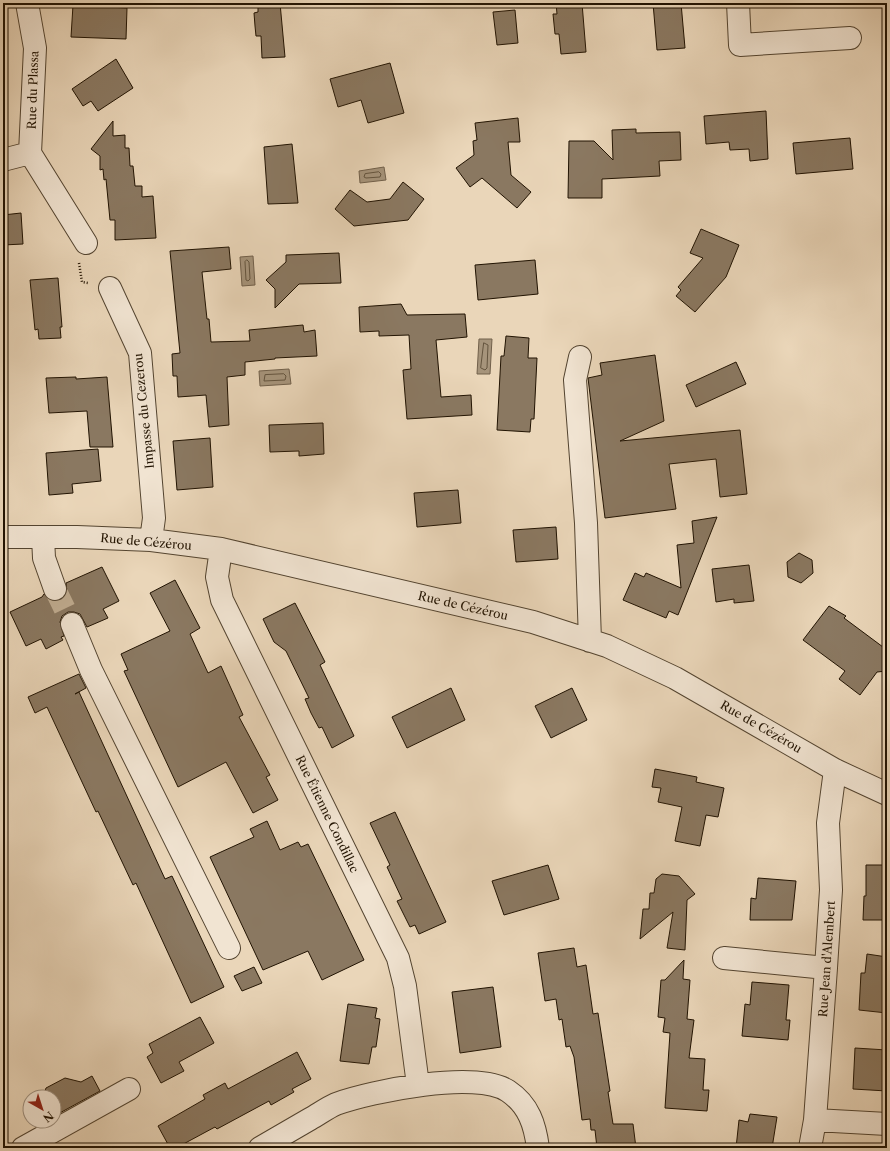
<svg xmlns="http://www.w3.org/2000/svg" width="890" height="1151" font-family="'Libre Caslon Text',serif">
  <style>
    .water { fill: #a6947b; stroke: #71604b }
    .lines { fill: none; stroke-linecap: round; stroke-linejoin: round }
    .shore { stroke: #64543e; stroke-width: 1 }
    .building { fill: #8a7861; stroke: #211302 }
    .minor-tunnel { stroke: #c2af94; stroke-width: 22; stroke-dasharray: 22 11; stroke-linecap: butt }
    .minor-casing { stroke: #534430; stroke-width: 24 }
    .path { stroke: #211302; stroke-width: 2.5; stroke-dasharray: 1 2; stroke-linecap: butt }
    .minor { stroke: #f1e4d2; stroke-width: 22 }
    .labels { text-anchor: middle; stroke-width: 3; stroke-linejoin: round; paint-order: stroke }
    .street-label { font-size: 12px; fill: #211302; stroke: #f1e4d2 }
  </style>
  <rect width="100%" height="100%" fill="#ead6b9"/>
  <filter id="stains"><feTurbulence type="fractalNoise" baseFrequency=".005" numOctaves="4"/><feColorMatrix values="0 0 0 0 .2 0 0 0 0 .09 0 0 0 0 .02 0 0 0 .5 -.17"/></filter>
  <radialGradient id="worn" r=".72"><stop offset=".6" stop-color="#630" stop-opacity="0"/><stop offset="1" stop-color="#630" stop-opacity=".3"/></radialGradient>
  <path class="water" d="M384,167L386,180L360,183L359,171Z
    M253,256L255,285L242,286L240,257Z
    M479,339H492L490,374H477Z
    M289,369L291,384L260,386L259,371Z"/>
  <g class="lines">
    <path class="shore" d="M379,172L381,174L380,177L366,178L364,177L365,174Z
      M247,260L249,262L250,279L248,281L246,280L245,262Z
      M484,343L488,345L487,368L485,370L481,368Z
      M284,374L286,376L285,380L264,381L265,375Z"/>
  </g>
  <path class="building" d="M258,3H280L285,57L262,58L261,36H256L255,26L254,13L258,12Z
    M556,3H582L586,52L561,54L559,34H555L553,14H557Z
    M653,3H681L685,48L657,50Z
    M73,5L127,8L126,39L71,37Z
    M515,10L518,43L497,45L493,12Z
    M116,59L133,88L98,111L91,101L83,106L72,89Z
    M390,63L404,113L368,123L361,100L338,107L330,79Z
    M766,111L768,159L750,161L749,149L730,150L729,142L706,144L704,116Z
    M518,118L520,142H508L511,175L531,192L517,208L482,178L470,187L456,168L474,155L473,141L477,140L475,123Z
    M113,121V136L125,135V148H129L130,166H133L135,186H142V197L153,196L156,238L115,240V220H110L106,179L104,180L103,169L100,170V156L91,149Z
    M636,129V133L680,132L681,160L659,161L660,176L602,179V198H568L569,141H594L613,160L612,130Z
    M850,138L853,169L796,174L793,143Z
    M292,144L298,203L268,204L264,147Z
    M403,182L424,199L408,220L354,226L335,209L350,190L367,202L390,199Z
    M21,213L23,244L3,245V215Z
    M701,229L739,245L726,277L695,312L676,296L681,290L678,287L703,258L690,253Z
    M229,247L231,269L202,272L207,319H209L211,342L250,341L249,330L303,325L304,332L315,330L317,356L275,358V359L245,362V375L227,377L229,425L209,427L206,395L178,397L177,376H173L172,354L180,353L170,251Z
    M339,253L341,283L299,284L275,308V289L266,280L286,262V255Z
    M535,260L538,294L478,300L475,265Z
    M58,278L62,327H60L61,338L39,339L38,329L35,330L30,280Z
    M401,304L407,315L465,314L467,337L436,340L441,397L471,395L472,415L407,419L403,370L411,369L409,335L379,336V331L360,332L359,307Z
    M506,336L529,338L528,358H537L534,419H531L530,432L497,430L501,356H504Z
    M655,355L664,421L620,441L740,430L747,494L720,497L716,459L669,464L676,509L605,518L588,378L602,375L600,363Z
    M736,362L746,384L696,407L686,385Z
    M76,377V379L107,377L113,447H90L87,411L49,413L46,378Z
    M323,423L324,454L299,456V451L270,452L269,425Z
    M210,438L213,487L177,490L173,441Z
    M98,449L101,481L72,484L73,493L49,495L46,453Z
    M458,490L461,523L417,527L414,493Z
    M717,517L678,615L669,611L666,618L623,600L635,573L644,577L646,573L681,588L677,545L694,543L692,521Z
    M556,527L558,559L516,562L513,530Z
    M799,553L812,560L813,573L801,583L788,577L787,562Z
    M749,565L754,601L734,603V599L716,602L712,569Z
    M102,567L119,601L103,609L108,618L87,627L80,614L74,612H68L62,616L60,622L64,636L61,637L63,640L46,649L41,639L26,646L10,612L42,597L44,594L52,601H60L64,597L67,592L66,583Z
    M175,580L200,628L190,634L208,673L221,666L243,715L239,717L270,775L266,777L278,800L253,813L226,762L178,787L124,671L128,670L121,654L170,631L150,593Z
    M295,603L325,662L320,665L354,736L332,748L322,727L319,728L311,713L305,699L309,698L286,651L274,642L263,619Z
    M829,606L846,616L844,618L887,650V671L877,672L860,695L839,679L845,671L803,640Z
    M79,674L86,688L75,694L79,692L165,879L172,876L224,987L191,1003L136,883L133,885L98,811L96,812L47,707L35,713L28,697Z
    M451,688L465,720L407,748L392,717Z
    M572,688L587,720L551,738L535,706Z
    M655,769L697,777L696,782L724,788L718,817L706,815L700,846L675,841L682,807L658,802L661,788L652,787Z
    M395,812L446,922L419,934L415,925L410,927L397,901L402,899L387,867L390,865L370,823Z
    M267,821L280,850L298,842L301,847L308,844L364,960L322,980L308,951L263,970L210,857L254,837L250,829Z
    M548,865L559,899L504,915L492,881Z
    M866,865H887V920H863L864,896H866Z
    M662,874L679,876L695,894L687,900L685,950L667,948L673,912L640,939L643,909H649L650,893H654L656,879Z
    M758,878L796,881L792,920H750L751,898L756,899Z
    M574,948L577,967L586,965L593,1014L598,1013L610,1091L608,1092L613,1124H633L636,1148H597L595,1130H591L590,1119L582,1120L574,1057L570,1046L566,1047L562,1019L559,1020L556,999L545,1001L538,953Z
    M867,954L887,957V1013L859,1010L861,973H865Z
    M684,960L683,979L690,980L687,1019L694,1020L689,1058L705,1059L703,1090H709L707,1111L665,1108L670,1033L663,1032L665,1018L658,1017L661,980H665Z
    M254,967L262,983L242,991L234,976Z
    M752,982L789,985L786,1020H790L788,1040L742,1036L745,1004L750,1005Z
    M493,987L501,1047L460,1053L452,992Z
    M348,1004L377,1008L375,1018L380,1019L376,1047H372L369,1064L340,1061Z
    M200,1017L214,1043L179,1062L184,1071L161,1083L147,1057L153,1053L149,1044Z
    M855,1048L887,1050V1091L853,1089Z
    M297,1052L311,1079L292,1089L294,1092L271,1105L269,1101L217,1129L215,1127L176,1148H170L158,1126L205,1099L203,1095L225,1083L228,1089Z
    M92,1076L100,1091L56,1115H54V1097H43L46,1088L65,1078L81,1082Z
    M750,1114L777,1117L772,1148H736L739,1120L748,1122Z"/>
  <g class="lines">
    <path class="minor-tunnel" d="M55,589L72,624"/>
    <defs>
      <path id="minor" d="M738,3L740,45L850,38
        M30,153L86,243
        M3,160L30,153L35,48L27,3
        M110,288L140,353L154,518L151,540
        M580,357L575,380L586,523L590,641
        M3,537H77L151,540L221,549L533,622L607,646L675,678L835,770L887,794
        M43,537L44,558L55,589
        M221,549L217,577L222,600L398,958L405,986L418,1085
        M72,624L91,670L229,948
        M724,958L826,968
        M815,1120L887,1124
        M23,1148L129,1089
        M260,1148C277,1138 293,1129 310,1119C319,1114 327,1108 336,1104C372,1091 476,1070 508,1091C529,1105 535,1125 538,1148
        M810,1148L815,1120L826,968L831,890L828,823L835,770"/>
    </defs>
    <use href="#minor" class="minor-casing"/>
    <path class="path" d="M79,263L82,282L88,283"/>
    <use href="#minor" class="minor"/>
  </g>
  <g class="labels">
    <g class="street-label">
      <text transform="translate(33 90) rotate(-88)" y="4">Rue du Plassa</text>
      <text transform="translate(144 411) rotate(-96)" y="4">Impasse du Cezerou</text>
      <text transform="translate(146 542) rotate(5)" y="4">Rue de Cézérou</text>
      <text transform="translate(463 606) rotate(13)" y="4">Rue de Cézérou</text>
      <text transform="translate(761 727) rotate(30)" y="4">Rue de Cézérou</text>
      <text transform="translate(327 814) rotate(64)" y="4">Rue Étienne Condillac</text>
      <text transform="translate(827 959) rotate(-86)" y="4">Rue Jean d'Alembert</text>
    </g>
  </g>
  <rect width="890" height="1151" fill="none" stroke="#ead6b9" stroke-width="16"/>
  <rect x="4" y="4" width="882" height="1143" fill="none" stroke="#211302" stroke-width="2"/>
  <rect x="8" y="8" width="874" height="1135" fill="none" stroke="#211302"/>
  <g transform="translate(42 1109) rotate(141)"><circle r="19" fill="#f1e4d2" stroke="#9e907f"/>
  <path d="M0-3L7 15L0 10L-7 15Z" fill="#8f2418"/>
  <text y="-6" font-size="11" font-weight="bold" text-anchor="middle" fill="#211302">N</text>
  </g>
  <rect width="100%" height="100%" filter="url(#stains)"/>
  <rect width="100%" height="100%" fill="url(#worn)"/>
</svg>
